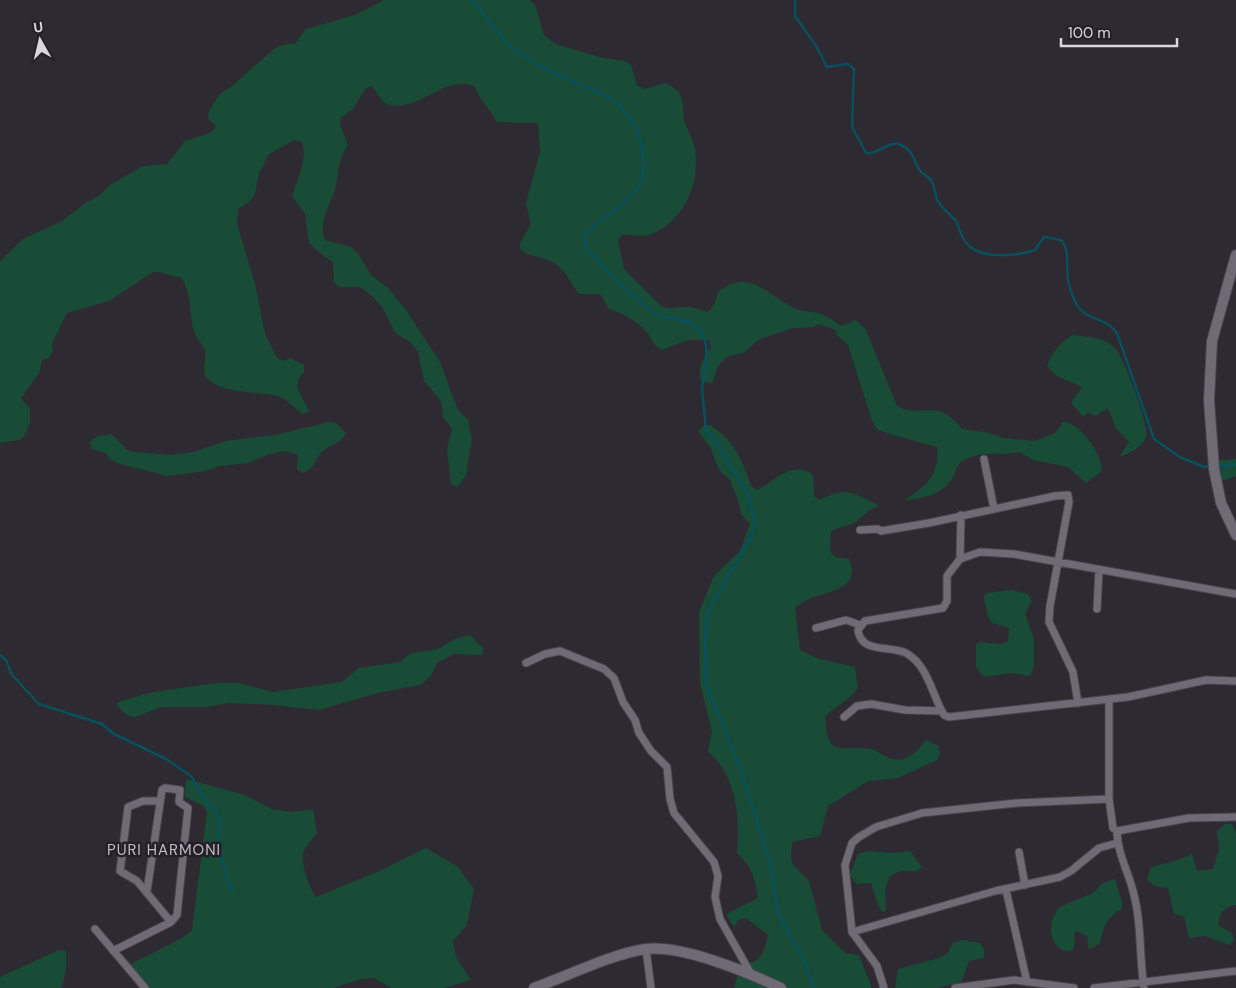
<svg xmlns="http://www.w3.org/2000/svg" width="1236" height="988" font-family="'DM Sans',sans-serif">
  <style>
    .green { fill: #184c37 }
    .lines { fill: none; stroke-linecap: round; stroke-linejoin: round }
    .stream { stroke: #07505c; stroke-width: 2.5 }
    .street-casing { stroke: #49464c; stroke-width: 9 }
    .secondary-casing { stroke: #49464c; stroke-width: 12 }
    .street { stroke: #6f6b74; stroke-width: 7 }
    .secondary { stroke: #6f6b74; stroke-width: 10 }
    .labels { text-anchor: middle; stroke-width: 5; stroke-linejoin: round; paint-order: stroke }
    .neighbourhood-label { font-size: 15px; letter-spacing: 1px; fill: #c1bcc6; stroke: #242028 }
  </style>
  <rect width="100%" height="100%" fill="#2e2a32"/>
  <path class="green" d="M384,0H530L535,5L544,35L555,44L603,58L625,61L631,65L637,85L644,89L666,83C690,96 679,104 686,125C689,133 694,141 695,150C700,185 683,223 649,235C640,238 631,233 622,235L618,241L624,269L660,305C670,311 676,306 687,307C707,307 709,323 718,292C749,267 767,295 794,308C803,312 812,311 821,314C829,316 834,322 842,326L856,320L866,330L897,406C922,419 937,397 962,429L990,433L1003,438L1035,441L1055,433L1063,422C1080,422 1103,456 1102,471L1086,483L1068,467L1033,460L1020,452C1001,456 982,450 964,460C955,464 957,472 952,479C942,495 921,499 904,500C925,488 941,473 937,447L893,435L878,430L872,421L848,345L837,335L835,330L819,324L813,327L793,328L760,339L743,353L728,356L718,366L712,383L702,382C696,374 704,354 711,348L709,340H688L662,350C654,346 653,342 649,335C638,321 625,314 609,309L600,294H579C570,283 567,271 554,263C543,256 530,258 520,249V243L531,224L526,203L540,152L538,123L497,122C490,109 480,100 474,86C443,74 415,117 384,103L372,86L365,89L353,109L341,118L340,125L348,145C338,159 339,170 336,186C332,204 317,220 325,240L351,247L359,255L371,275L388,288L406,310L440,362L458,410L468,420L472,439L466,475L458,487L451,484L447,449L452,429L443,417L442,404L438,397L424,381L418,352L409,341L396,334L382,307L372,296L360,287H339L334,282L333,262L321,254L309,243L305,214L292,196C297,180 308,159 302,142L294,140L269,154L259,173L255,194L251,200L238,209L237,224L255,284L265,334L277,358L284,361L290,358L304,365V372C288,388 306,398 309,412L302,414C295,408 286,398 277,396C258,391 221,394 207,378C201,371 207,361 205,352C204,345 199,342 196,336C188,321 194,297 181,277C171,277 163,271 153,272L109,301L67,313L52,344L53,351L49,358L42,360L39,373L21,398L30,409V422L24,436L19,440L0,443V261L23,239L64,220L85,203L99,196L110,185L143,166L167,164L185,141L207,134L215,129V125L208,118L209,111L219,95L231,87L275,48L286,44H295L306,29L355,15Z
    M1073,335C1086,337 1104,337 1114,347C1123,355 1150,426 1146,437C1143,447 1128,454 1119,457L1129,442L1116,428L1108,408L1095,416L1088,412L1083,417L1071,403L1082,387L1057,376L1047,366C1051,354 1061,341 1073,335Z
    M329,422L336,423L346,433C340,445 329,444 321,453C313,462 316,467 303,473L297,469L298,455L285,451L269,454L249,463L219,466L206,471L167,476L117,463L110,459L106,453L92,449L89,442L98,436L111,434L127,450L134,452L171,455L193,452L226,441L275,435Z
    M710,425C734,440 743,461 751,486L757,490C776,481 792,459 813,475L814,496L820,500C845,486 855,493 879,506C868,508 865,515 857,521C848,527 839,526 831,532L830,551L835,557L849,559C861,587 832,591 813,597C807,599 801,604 795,607L800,650L819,659L855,667L858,688C850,700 835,707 825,716C827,759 839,745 871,749C876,750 880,754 885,756C904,766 915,754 926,740L939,746L940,754L937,760L898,778L868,781L828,806L820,836L792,842L791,858L793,865L809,881L822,930L845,953L859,955L872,988H734L741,962C759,967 765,951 768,935L746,918L738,920L734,927L726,914L758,898C755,878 752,867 737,853C740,819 737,775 708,752L712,731L700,684L699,612L714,576L740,551L750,524L741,514L738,500L730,480L719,470L711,449L699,432L703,426Z
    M1236,459V476L1212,484L1210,461Z
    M1011,590L1028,594L1032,601L1025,613L1034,640V666L1030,676L1011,673L984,677L976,667V644L979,642L1001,644L1008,642L1009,628L992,623L988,617L984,596L987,593Z
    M470,635L484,649L482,655L454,654L437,663L431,676L420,685L377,693L319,710L274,705L229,703L206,707H162L135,717L127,715L116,705L121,701L153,692L218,683H239L273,692L342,682L359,668L400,662L411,653L438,649L457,638Z
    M186,779L245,795L272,809L292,812L313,809L317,833C312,839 305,846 303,854C301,864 309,888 316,897L377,872L426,848L457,866L474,889L467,925L453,941L456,957L471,980L444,988H391L374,978L361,979L333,988H139L131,977L137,973L131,964L184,937L192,930L207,812L204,806L185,797Z
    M1225,824H1232L1236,833V905C1225,906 1217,915 1219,926L1232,933L1234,940L1230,945L1205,936L1189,938L1184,916L1174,914L1168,888L1154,886L1147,879L1151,867L1172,862L1192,854L1197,871L1213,869L1219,850L1217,831Z
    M869,851L895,853L910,851L922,867L917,871H900L890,876L885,889L886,910L883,912L879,907L871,883L856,884L850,875L858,854Z
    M1115,879L1122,902V909C1106,918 1104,926 1100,943L1089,950L1087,936L1077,931L1074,932L1075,943L1073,950C1056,955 1048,936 1052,921C1053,917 1057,911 1059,907L1093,893L1103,883Z
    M964,940L980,943L984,949V958L969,961L961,982L937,988H895L898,969L939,958L948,953L953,942Z
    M59,950L66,951C67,965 66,976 61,988H0V977Z"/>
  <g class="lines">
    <path class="stream" d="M472,0L509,46L541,67L608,97L620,106L638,130L644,159L643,174L639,187L619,207L584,233L586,248L615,279L648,309L661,316L689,322L701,331L706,344L707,358L702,388L706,431L716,442L749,496L755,524L751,537L707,613L705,642L706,683L744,778L770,863L778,913L806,965L814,988
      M795,0V16L816,46L827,67L848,64L854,69L852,127L866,153C878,155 890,139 901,145C915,151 913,162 921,172C924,175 930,177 932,182C935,189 935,197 939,203C944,211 953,216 957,223C960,231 962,240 969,246C984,259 1018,256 1035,250L1044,237L1061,240C1070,249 1066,267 1068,279C1069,286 1072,295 1075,301C1083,321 1105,316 1117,333L1154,439L1180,457L1204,467L1212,466
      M1218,466L1236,464
      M0,655L6,660L12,675L39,704L102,724L114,734L166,759L191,776L206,801L216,811L221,824L218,837L220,852L228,879L234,892"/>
    <defs>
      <path id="street" d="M984,459L994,509
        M860,530L878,529L881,531L929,523L1055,496L1068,495L1069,502L1050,606L1049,622L1073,672L1078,703
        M960,559L961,515
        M1236,594L1014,554L980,552L960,559L947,576V601L943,608L865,621L858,630C861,654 890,645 906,653C928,665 932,695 944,715L949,717L1128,697L1206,680L1236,681
        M1097,609L1099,570
        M816,628L846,620L860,625
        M526,663L545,654L560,651L604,669L614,678L623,702L635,720L639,733L651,751L667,767L670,799L674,813L714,862L718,876L715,897L720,919L751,974
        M844,717L857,706L871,704L905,710L942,711
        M1109,799V699
        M160,801H143L128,807L120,871L137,881L171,922
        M1117,831C1117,852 1128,871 1133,891C1142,923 1139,956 1144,988
        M1019,852L1025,885
        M1006,890L1027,982
        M95,929L145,988
        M852,932L995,891L1060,877L1071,871L1099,848L1117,843
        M646,949L651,988
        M113,951L171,922L177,915L188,808L179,802L180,790L165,788L162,790L147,891
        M884,988L877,966L852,932L845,865L852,843L859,837L876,827L922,813L1017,803L1109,799L1113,828L1117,831L1189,818L1236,817
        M955,988L1014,980L1074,988
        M1094,988L1236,971"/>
      <path id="secondary" d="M1236,255L1212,341L1209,400L1214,469L1221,503L1236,535
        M534,988C565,977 614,953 646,949C683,945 747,972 781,988"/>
    </defs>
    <use href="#street" class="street-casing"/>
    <use href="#secondary" class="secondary-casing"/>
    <use href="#street" class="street"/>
    <use href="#secondary" class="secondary"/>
  </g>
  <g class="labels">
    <g class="neighbourhood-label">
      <text x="164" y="855">PURI HARMONI</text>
    </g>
  </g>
  <g transform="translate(40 40) rotate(352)" stroke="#242028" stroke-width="4" paint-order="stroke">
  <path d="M0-4L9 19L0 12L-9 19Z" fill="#d9d7dc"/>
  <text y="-8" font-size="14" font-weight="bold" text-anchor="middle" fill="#d9d7dc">U</text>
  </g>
  <path d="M1061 38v8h116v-8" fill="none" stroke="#d9d7dc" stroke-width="2.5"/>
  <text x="1068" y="38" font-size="15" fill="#d9d7dc" stroke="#242028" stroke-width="4" paint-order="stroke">100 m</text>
</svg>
